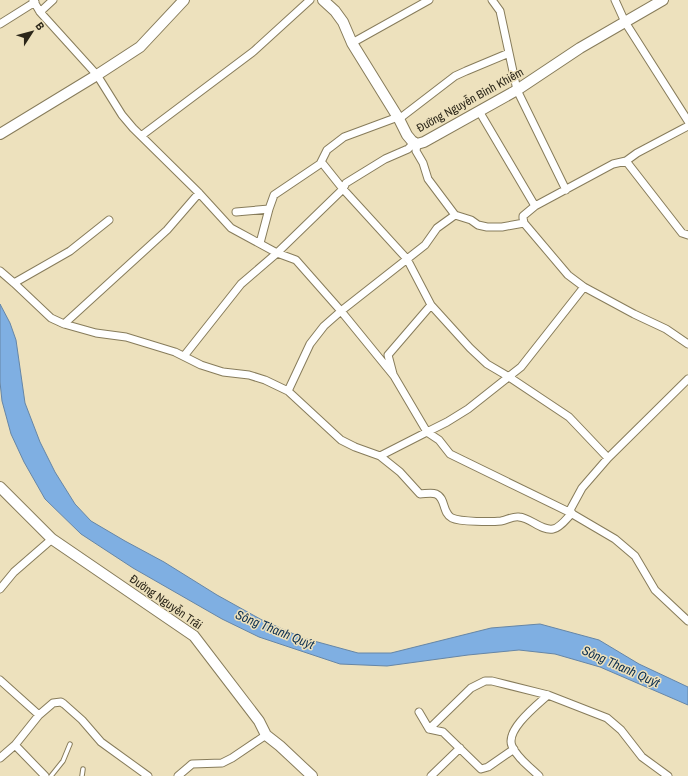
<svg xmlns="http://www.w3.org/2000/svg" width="688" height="776" font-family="'Archivo Narrow',sans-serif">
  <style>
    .water { fill: #7fafe2; stroke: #6686a6 }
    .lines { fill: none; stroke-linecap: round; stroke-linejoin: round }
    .lane-casing { stroke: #877c5b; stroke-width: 5.5 }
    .street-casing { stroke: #877c5b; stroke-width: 9 }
    .secondary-casing { stroke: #877c5b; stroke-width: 12 }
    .lane { stroke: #fff; stroke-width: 3.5 }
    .street { stroke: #fff; stroke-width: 7 }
    .secondary { stroke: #fff; stroke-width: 10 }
    .labels { text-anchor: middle; stroke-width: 3; stroke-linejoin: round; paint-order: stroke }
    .street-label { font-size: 12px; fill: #2b2619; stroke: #ede1bd }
    .water-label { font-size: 13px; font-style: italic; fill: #0c2f50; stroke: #ede1bd }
  </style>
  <rect width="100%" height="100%" fill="#ede1bd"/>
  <path class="water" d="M0,304L10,323L16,340L25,403L40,442L55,472L75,504L91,521L125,541L164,562L217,595L262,620L303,638L358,653H391L491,628L540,624L599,640L639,664L688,687V705L600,667L555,654L519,650L468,655L387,666L340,664L259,637L222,619L133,568L81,534L45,499L24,462L11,434L2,401L0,382Z"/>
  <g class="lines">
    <defs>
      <path id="lane" d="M51,776L63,761L70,744
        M82,776L83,769"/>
      <path id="street" d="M33,0L40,12L97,75L122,115L133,128L199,193L231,228L277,253L296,260L341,311L394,376L427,432L447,422L468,409L521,367L584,287
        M492,0L500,11L517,90L566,190
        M615,0L625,22L688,121
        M40,12L53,0
        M0,24L35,2
        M352,43L429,0
        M479,111L535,206
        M399,119L455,76L466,71L509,53
        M688,126L637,153L626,161L613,164L535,206L523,216V218L524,223L568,275L584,287L634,314L666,329L688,344
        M141,136L254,51L310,0
        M417,144L416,151L423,163L428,179L455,215L471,220L478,225L487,227H502L524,223
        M626,161L682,233L688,235
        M320,164L327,150L344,137L398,117
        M236,212L269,209
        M260,243L269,209L274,195L320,164H323L343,189L407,259L431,305L470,348L487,364L509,377L569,417L608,458
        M0,271L14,283L51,318L64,324L96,333L126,337L175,352L201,365L223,372L249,375L265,380L288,391L341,440L355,447L380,456L400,472L420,494C425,494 431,492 436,494C446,498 442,513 452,518C460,522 492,522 501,521C507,520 513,516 519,517C531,518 541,531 553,529C560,528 567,518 572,513
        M14,283L70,251L109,220
        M64,324L167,230L199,193
        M184,356L241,284L277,253L343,189L346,183L385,159L408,149L414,143
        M393,374L388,355L431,305
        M288,391L310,344L324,326L341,311L425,245L437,228L455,215
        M380,456L427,432L439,440L450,454L569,512L615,539L635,556L655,590L688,621
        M569,512L582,488L608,458L688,379
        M0,589L14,572L52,539
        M0,680L39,715
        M419,712L429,729L443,732L481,769L488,767L514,749
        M429,729L471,688L485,681H492L548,695L607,718L621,730L642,757L668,776
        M15,745L45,776
        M0,758L15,745L39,715L53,703L61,702L64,704L82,720L101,742L148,776
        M178,776L192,764L222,763L232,758L266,735
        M431,776L460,748
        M539,776C530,767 517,758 512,746C505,730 537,705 548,695"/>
      <path id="secondary" d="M323,0L335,11L343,22L352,43L399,119L407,135L412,141L417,144L424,142L517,90L580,48L663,0
        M0,134L97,75L140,47L184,0
        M0,487L52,539L194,636L259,721L266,735L280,746L312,776"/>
    </defs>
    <use href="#lane" class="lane-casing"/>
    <use href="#street" class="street-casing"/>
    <use href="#secondary" class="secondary-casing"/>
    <use href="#lane" class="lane"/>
    <use href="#street" class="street"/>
    <use href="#secondary" class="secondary"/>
  </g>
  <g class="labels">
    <g class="street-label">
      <text transform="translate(470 100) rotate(-29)" y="4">Đường Nguyễn Bỉnh Khiêm</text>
      <text transform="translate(166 602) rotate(35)" y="4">Đường Nguyễn Trãi</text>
    </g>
    <g class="water-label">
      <text transform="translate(275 629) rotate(22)" y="5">Sông Thanh Quýt</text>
      <text transform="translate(621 666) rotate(24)" y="5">Sông Thanh Quýt</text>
    </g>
  </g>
  <g transform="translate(32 32) rotate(54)" stroke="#ede1bd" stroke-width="3" paint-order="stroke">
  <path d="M0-3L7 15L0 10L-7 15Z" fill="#2b2619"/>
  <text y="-6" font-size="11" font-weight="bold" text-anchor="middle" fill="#2b2619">B</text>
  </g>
</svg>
